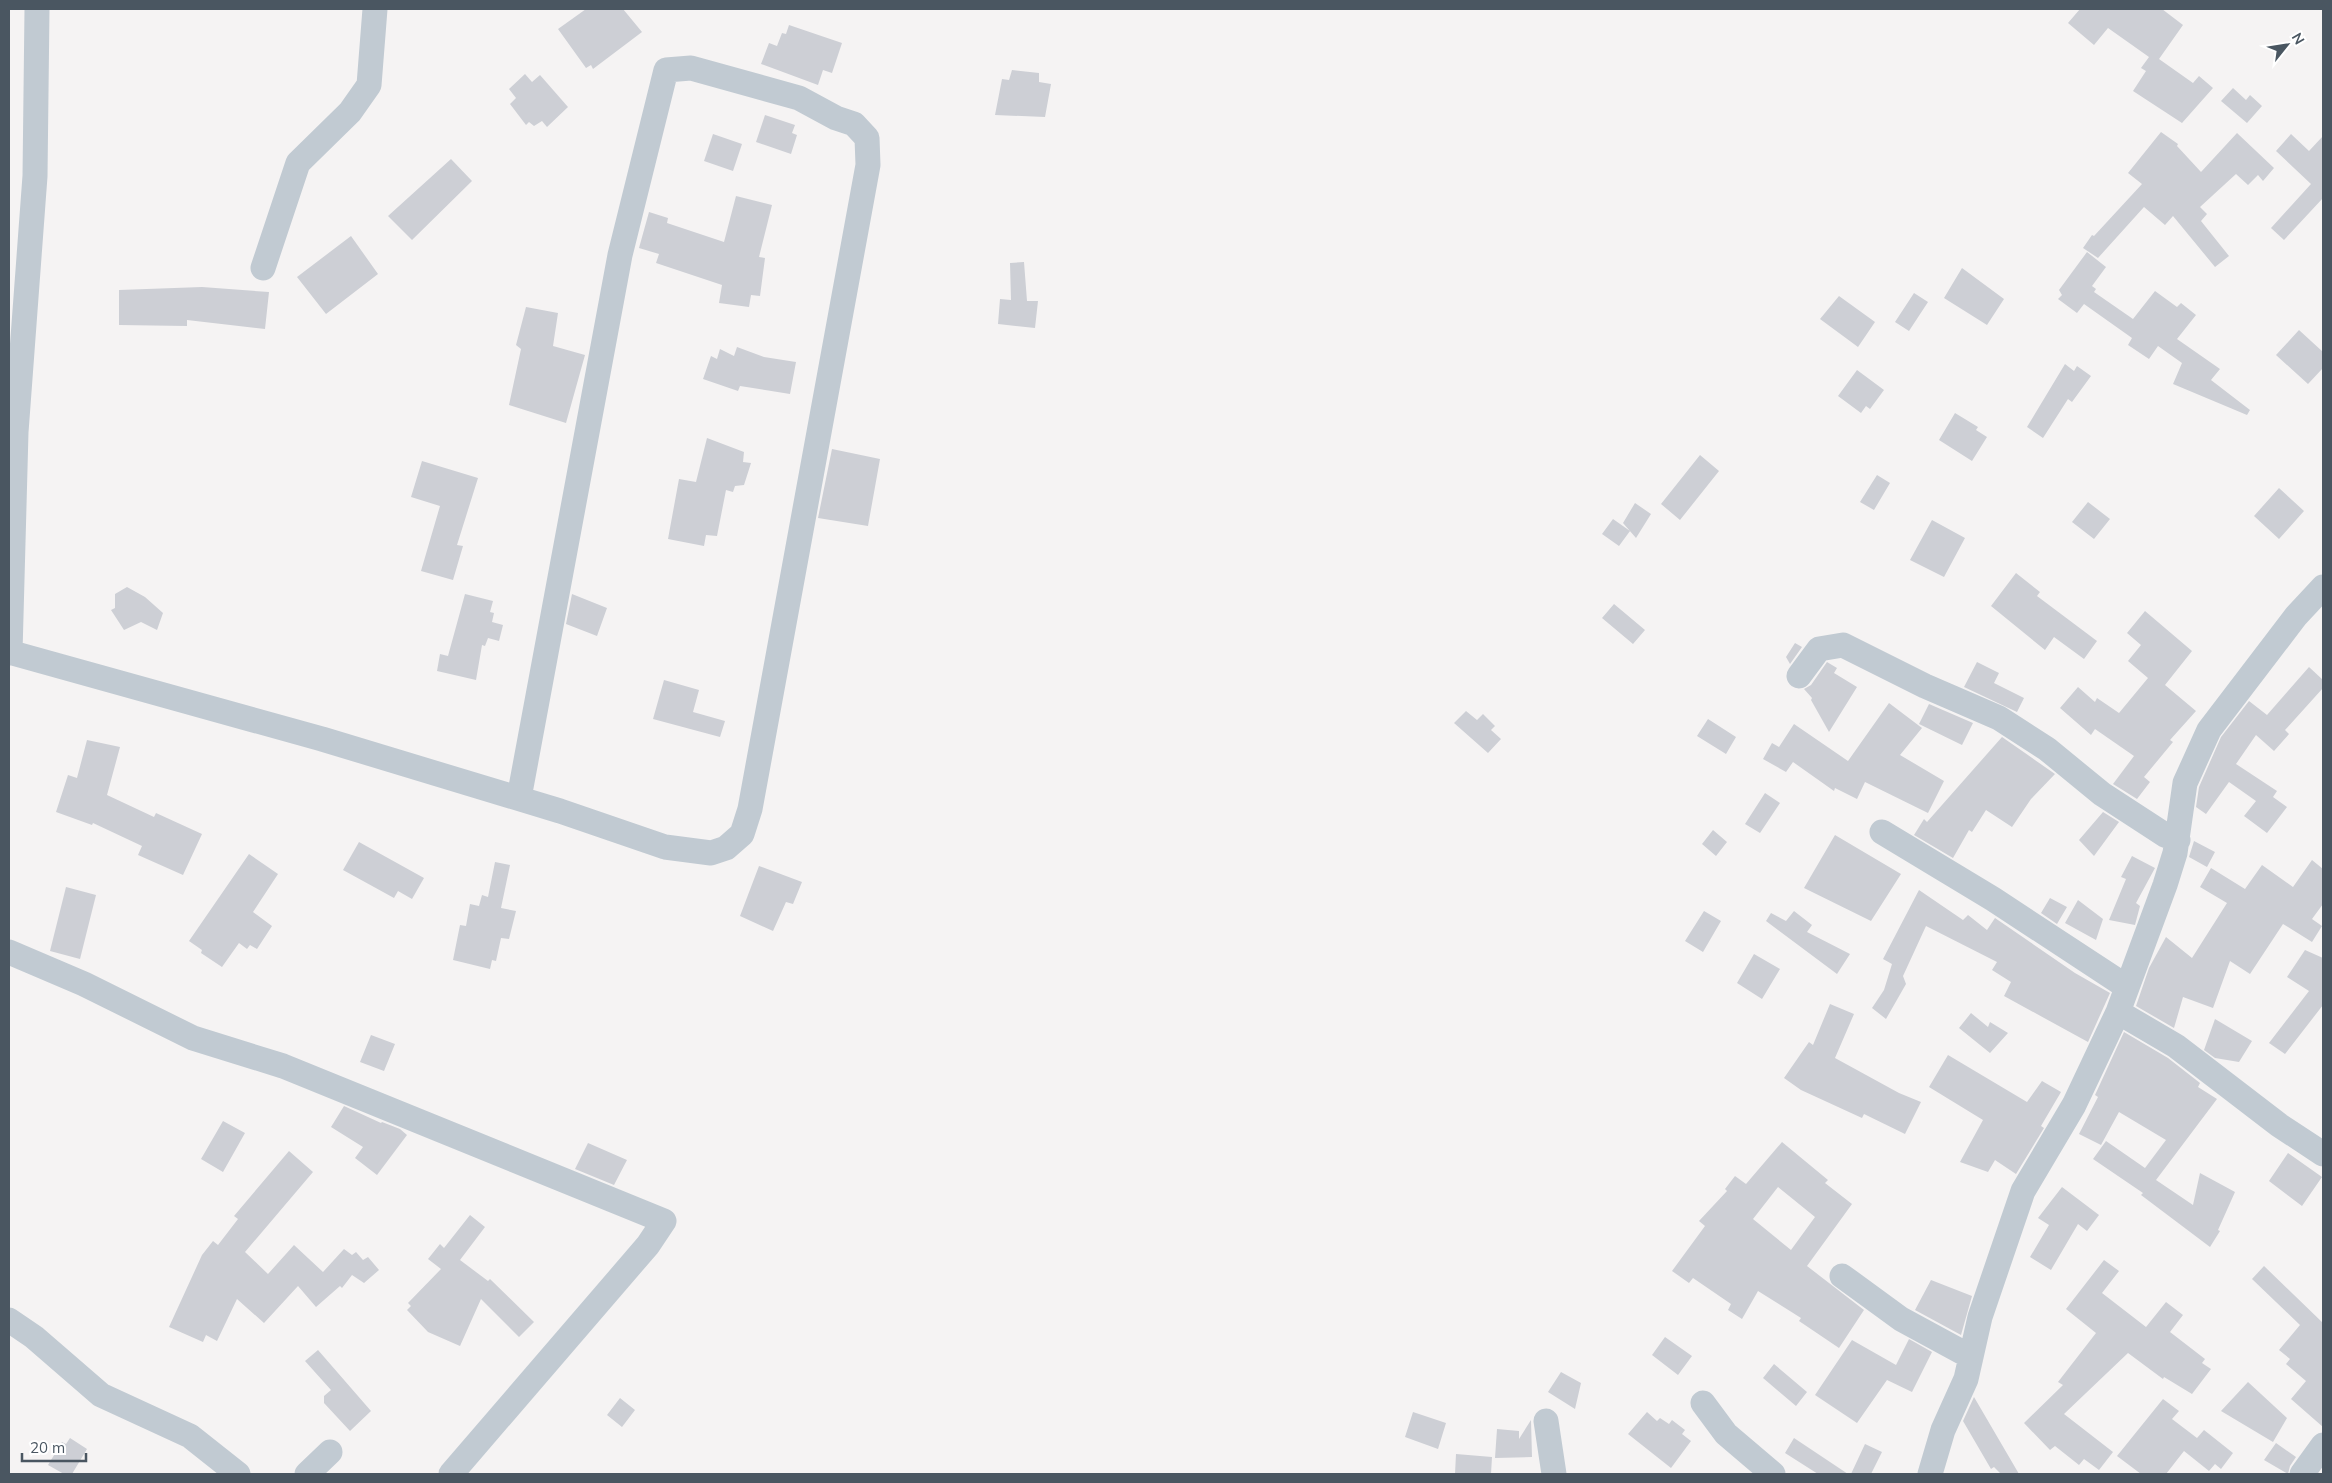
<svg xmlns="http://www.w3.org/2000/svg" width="2332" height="1483" font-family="Mulish,sans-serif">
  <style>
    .building { fill: #cdcfd5; fill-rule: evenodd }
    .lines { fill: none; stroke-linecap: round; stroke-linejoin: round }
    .minor { stroke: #c1cad2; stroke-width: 25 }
  </style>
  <rect width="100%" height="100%" fill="#f5f3f3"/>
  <path class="building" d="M586,9H623L642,32L593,69L591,65L586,68L558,29Z
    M2080,9H2162L2183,25L2159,59L2193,83L2199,76L2213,88L2182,123L2133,91L2146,71L2141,68L2149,57L2108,28L2094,45L2068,23Z
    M789,25L842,43L832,73L823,70L818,85L761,64L769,43L777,46L782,33L786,34Z
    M1012,70L1039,73V82L1051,84L1045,117L995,115L1002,79L1009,80Z
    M525,74L532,82L540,75L568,107L547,127L542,121L534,126L529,122L526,125L510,104L516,98L509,89Z
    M2233,88L2246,100L2250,95L2262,106L2247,123L2221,101Z
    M765,115L795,125L792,133L797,135L791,154L756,142Z
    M2161,132L2178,144L2177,146L2201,172L2237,133L2274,168L2263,181L2258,175L2248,185L2236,174L2200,207L2207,214L2201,221L2229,256L2215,267L2173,216L2165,225L2144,207L2098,258L2083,248L2092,235L2094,236L2142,184L2128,173Z
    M713,134L742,144L733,171L704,161Z
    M2291,134L2309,151L2323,136V198L2284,240L2271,228L2311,184L2276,151Z
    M451,159L472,181L412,240L388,216Z
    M736,196L772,205L759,257L765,258L760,296L751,295L749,307L719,303L722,285L656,263L659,254L639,248L649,212L668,218L667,223L724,242Z
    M351,236L378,274L326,314L297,277Z
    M2087,252L2106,267L2092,286L2096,289L2094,292L2133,319L2155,291L2177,307L2181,303L2196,315L2177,339L2220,369L2211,380L2250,410L2247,415L2173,384L2182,363L2158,346L2149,359L2128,345L2132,338L2084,304L2077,313L2058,299L2062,295L2059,290Z
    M1024,262L1027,301H1038L1035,328L998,324L1000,299L1011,300L1010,263Z
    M1962,268L2004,299L1987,325L1944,298Z
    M202,287L269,292L265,329L187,320V326L119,325V290Z
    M1914,293L1928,302L1909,331L1895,322Z
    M1839,296L1875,322L1858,347L1820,319Z
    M526,307L558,313L553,346L585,355L566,423L509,405L521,349L516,345Z
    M2299,330L2323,352V368L2308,384L2276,355Z
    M737,347L764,357L796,362L790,394L740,386L738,391L703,379L711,356L717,359L720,349L734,356Z
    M2065,364L2074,371L2077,366L2091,376L2072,402L2068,399L2043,438L2027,427Z
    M1857,370L1884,390L1870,409L1866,406L1861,413L1838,396Z
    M1955,413L1978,427L1976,430L1987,437L1972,461L1939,440Z
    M707,438L744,452L743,462L751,463L744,485L735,486L733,492L726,490L717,536L706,535L704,546L668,539L679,479L696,482Z
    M832,449L880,459L868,526L818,518Z
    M1700,455L1719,471L1680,520L1661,504Z
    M422,461L478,478L457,545L463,546L453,580L421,571L440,506L411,497Z
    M1877,475L1890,483L1874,510L1860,502Z
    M2279,488L2304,511L2279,539L2254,516Z
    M2088,502L2110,519L2094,539L2072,522Z
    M1635,503L1651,514L1636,538L1623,523Z
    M1613,519L1630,531L1619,546L1602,534Z
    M1932,520L1965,538L1944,577L1910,560Z
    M2016,573L2040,592L2037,596L2097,641L2084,659L2054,637L2045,650L1991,606Z
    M127,587L145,597L163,613L157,630L141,622L124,630L111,610L115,608V594Z
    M465,594L493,601L490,612L494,613L492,622L503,625L499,641L488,638L485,646L482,645L476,680L437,671L440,654L448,656Z
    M572,594L607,608L597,636L566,624Z
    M1614,604L1645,630L1633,644L1602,618Z
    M2145,611L2192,651L2165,685L2196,711L2170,740L2173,742L2144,777L2150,782L2137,799L2113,784L2134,756L2095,729L2091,735L2060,708L2078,687L2095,702L2097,698L2119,713L2148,678L2128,661L2141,645L2127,633Z
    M1795,643L1802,647L1790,664L1786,657Z
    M1827,662L1837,668L1834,673L1857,687L1829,732L1811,700L1812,698L1804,689L1811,685Z
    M1977,662L1999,673L1994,683L2024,698L2017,712L1964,687Z
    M2309,667L2323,680V688L2285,730L2289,734L2274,751L2256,735L2236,764L2277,791L2273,797L2287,807L2267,833L2244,816L2256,801L2229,782L2206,814L2196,807L2199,787L2221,737L2249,701L2267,715Z
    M664,680L699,690L693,712L725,721L720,737L653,719Z
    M1889,703L1922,728L1900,755L1944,781L1928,813L1865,782L1857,799L1835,788L1834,791L1793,762L1786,772L1763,759L1772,743L1779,747L1794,724L1848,761Z
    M1929,704L1973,723L1962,745L1919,724Z
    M1466,711L1477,720L1483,714L1495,726L1491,730L1501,739L1488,753L1454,723Z
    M1708,719L1736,737L1726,754L1697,736Z
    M2002,737L2055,774L2031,799L2012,827L1986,810L1972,832L1969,830L1953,858L1914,835L1924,819L1927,822Z
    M87,740L120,747L107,795L154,817L156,813L202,834L183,875L138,855L142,846L93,823L92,825L56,812L68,775L77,778Z
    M1765,793L1780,803L1760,833L1745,824Z
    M2103,812L2119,822L2094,856L2079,840Z
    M1713,830L1727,842L1716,856L1702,844Z
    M1835,835L1901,874L1871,921L1804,888Z
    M2194,841L2215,852L2207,867L2189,857Z
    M359,842L424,878L412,899L398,891L394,898L343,870Z
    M249,854L278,874L253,912L272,926L257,949L250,945L247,949L239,943L222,967L201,953L202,950L189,941Z
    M2132,856L2155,868L2136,903L2140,906L2135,925L2109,920L2126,879L2121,877Z
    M2312,860L2323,869V904L2312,919L2322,926L2312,942L2283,924L2250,974L2230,961L2213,1008L2183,997L2174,1028L2136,1006L2149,968L2166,937L2192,958L2227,903L2200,887L2211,868L2245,889L2262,865L2293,887Z
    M495,862L510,865L501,908L516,911L509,939L501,938L496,961L492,960L490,969L453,960L460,925L466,926L470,904L479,906L482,895L488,897Z
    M759,866L802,882L793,904L786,902L773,931L740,916Z
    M66,887L96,895L80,959L50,951Z
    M1919,890L1963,920L1968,915L1987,930L1995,918L2075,973L2110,993L2088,1042L2004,996L2011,982L1992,970L1997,962L1926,926L1903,976L1906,984L1886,1019L1872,1008L1884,990L1892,964L1883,959Z
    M2050,898L2067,907L2057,924L2041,913Z
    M2078,900L2103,919L2096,940L2065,923Z
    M1704,911L1721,921L1703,952L1685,941Z
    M1794,911L1812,925L1807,932L1850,954L1837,974L1766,921L1771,913L1786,921Z
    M2305,950L2323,958V1005L2285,1054L2269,1043L2309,991L2287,977Z
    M1754,954L1780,969L1762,999L1737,983Z
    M1830,1004L1854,1014L1835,1058L1899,1093L1921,1102L1905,1134L1864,1114L1862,1118L1801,1090L1784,1078L1809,1042L1813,1045Z
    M1971,1013L1988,1027L1990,1022L2008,1033L1990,1053L1959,1028Z
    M2215,1019L2252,1041L2239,1062L2215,1058L2204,1050Z
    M2124,1032L2168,1058L2200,1083L2198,1087L2217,1099L2156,1180L2193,1205L2200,1173L2235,1192L2218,1230L2220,1231L2210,1247L2141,1195L2143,1193L2093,1159L2106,1141L2145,1168L2166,1140L2119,1112L2101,1145L2079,1134L2098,1097L2095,1095Z
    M371,1035L395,1044L384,1071L360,1062Z
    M1948,1055L2027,1102L2042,1081L2061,1092L2041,1126L2044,1128L2016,1174L1995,1160L1988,1172L1960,1162L1983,1120L1929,1087Z
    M344,1106L381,1123L382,1122L400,1129L407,1135L377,1175L355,1158L363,1147L331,1127Z
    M223,1121L245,1133L223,1172L201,1159Z
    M1782,1142L1828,1180L1825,1183L1852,1204L1807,1266L1864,1310L1839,1348L1799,1321L1801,1318L1758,1291L1742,1319L1728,1310L1731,1304L1693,1278L1689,1283L1672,1271L1705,1226L1699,1221L1727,1191L1725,1189L1735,1176L1746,1184ZM1778,1187L1815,1217L1791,1250L1753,1219Z
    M588,1143L627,1160L614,1185L575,1169Z
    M289,1151L313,1172L245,1252L268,1274L294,1245L323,1272L344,1249L352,1255L356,1252L363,1260L368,1257L379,1270L364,1283L352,1275L342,1288L340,1286L316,1307L298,1286L264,1323L237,1299L217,1341L206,1335L203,1342L169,1327L202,1255L213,1241L218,1245L238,1219L234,1216Z
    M2288,1153L2322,1177L2302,1206L2269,1181Z
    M2062,1187L2099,1215L2087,1231L2078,1224L2051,1270L2030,1257L2049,1225L2038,1218Z
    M470,1215L485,1227L460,1260L488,1281L490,1279L534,1322L519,1337L481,1299L460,1346L428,1332L407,1310L411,1306L408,1303L441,1269L428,1259L440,1244L444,1248Z
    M2104,1260L2119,1271L2102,1293L2146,1327L2166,1302L2183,1315L2170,1332L2205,1359L2202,1363L2211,1369L2192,1394L2164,1377L2163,1379L2128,1353L2064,1414L2113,1452L2099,1470L2084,1459L2079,1465L2055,1446L2050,1450L2024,1423L2063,1385L2058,1382L2096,1333L2066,1309Z
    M2264,1266L2323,1323V1427L2291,1399L2306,1381L2286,1364L2290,1359L2279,1350L2300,1325L2252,1279Z
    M1931,1280L1972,1296L1961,1335L1915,1310Z
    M1665,1337L1692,1356L1678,1375L1652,1355Z
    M1909,1339L1932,1352L1912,1392L1887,1380L1857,1423L1815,1395L1852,1340L1896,1365Z
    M318,1350L371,1411L350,1431L324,1403V1396L331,1390L305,1361Z
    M1774,1364L1807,1392L1796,1406L1763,1378Z
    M1561,1372L1581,1383L1575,1409L1548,1392Z
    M2248,1382L2287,1418L2273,1442L2221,1411Z
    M1974,1397L2019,1474H2001L1994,1467L1991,1469L1963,1421Z
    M620,1398L635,1410L622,1427L607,1415Z
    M2163,1399L2179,1411L2172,1419L2197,1438L2204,1430L2233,1453L2221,1469L2215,1464L2209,1471L2184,1451L2166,1474H2141L2117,1456Z
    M1413,1412L1446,1423L1438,1449L1405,1437Z
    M1647,1412L1657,1421L1660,1418L1669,1424L1672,1420L1685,1430L1682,1434L1691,1441L1671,1468L1628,1434Z
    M1531,1420L1532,1457L1495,1458L1497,1429L1519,1431V1439Z
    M70,1438L87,1449L72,1474H64L48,1465L62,1442L66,1444Z
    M1794,1438L1848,1474H1818L1785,1453Z
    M2276,1443L2296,1457L2290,1466L2288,1474L2264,1460Z
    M1865,1444L1882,1452L1871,1474H1851Z
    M1456,1454L1492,1457L1491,1474H1455Z"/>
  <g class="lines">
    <path class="minor" d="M263,268L298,163L350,112L369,85L375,9
      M9,652L322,739L560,811L665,847L711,853L726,848L742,834L750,809L868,165L867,138L854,124L836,118L799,98L691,68L666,70L620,255L519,798
      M10,653L16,432L35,176L37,9
      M1799,676L1819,649L1843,645L1925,686L1999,718L2047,749L2102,794L2165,835L2178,840
      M1882,832L1993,899L2127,987
      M9,952L84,984L193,1038L283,1066L664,1221L648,1245L451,1474
      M2118,1012L2176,1046L2279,1125L2323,1154
      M1842,1276L1901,1319L1971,1357
      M9,1320L34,1337L101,1395L190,1436L238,1474
      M1703,1403L1726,1434L1773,1474
      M1546,1421L1554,1474
      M307,1474L330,1452
      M1930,1474L1943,1430L1966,1379L1980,1317L2023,1191L2074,1105L2118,1012L2165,885L2175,853L2185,783L2209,730L2296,616L2323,587
      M2302,1474L2323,1445"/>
  </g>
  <rect width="2332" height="1483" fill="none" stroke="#4a5661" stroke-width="20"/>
  <g transform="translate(2287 45) rotate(60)" stroke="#ffffff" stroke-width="4" paint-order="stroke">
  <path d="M0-4L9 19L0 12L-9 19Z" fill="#4a5661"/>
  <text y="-8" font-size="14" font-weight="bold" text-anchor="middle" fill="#4a5661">N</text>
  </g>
  <path d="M22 1453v8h64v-8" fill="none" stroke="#4a5661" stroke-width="2.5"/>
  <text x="30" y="1453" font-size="15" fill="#4a5661" stroke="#ffffff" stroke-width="4" paint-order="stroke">20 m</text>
</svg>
